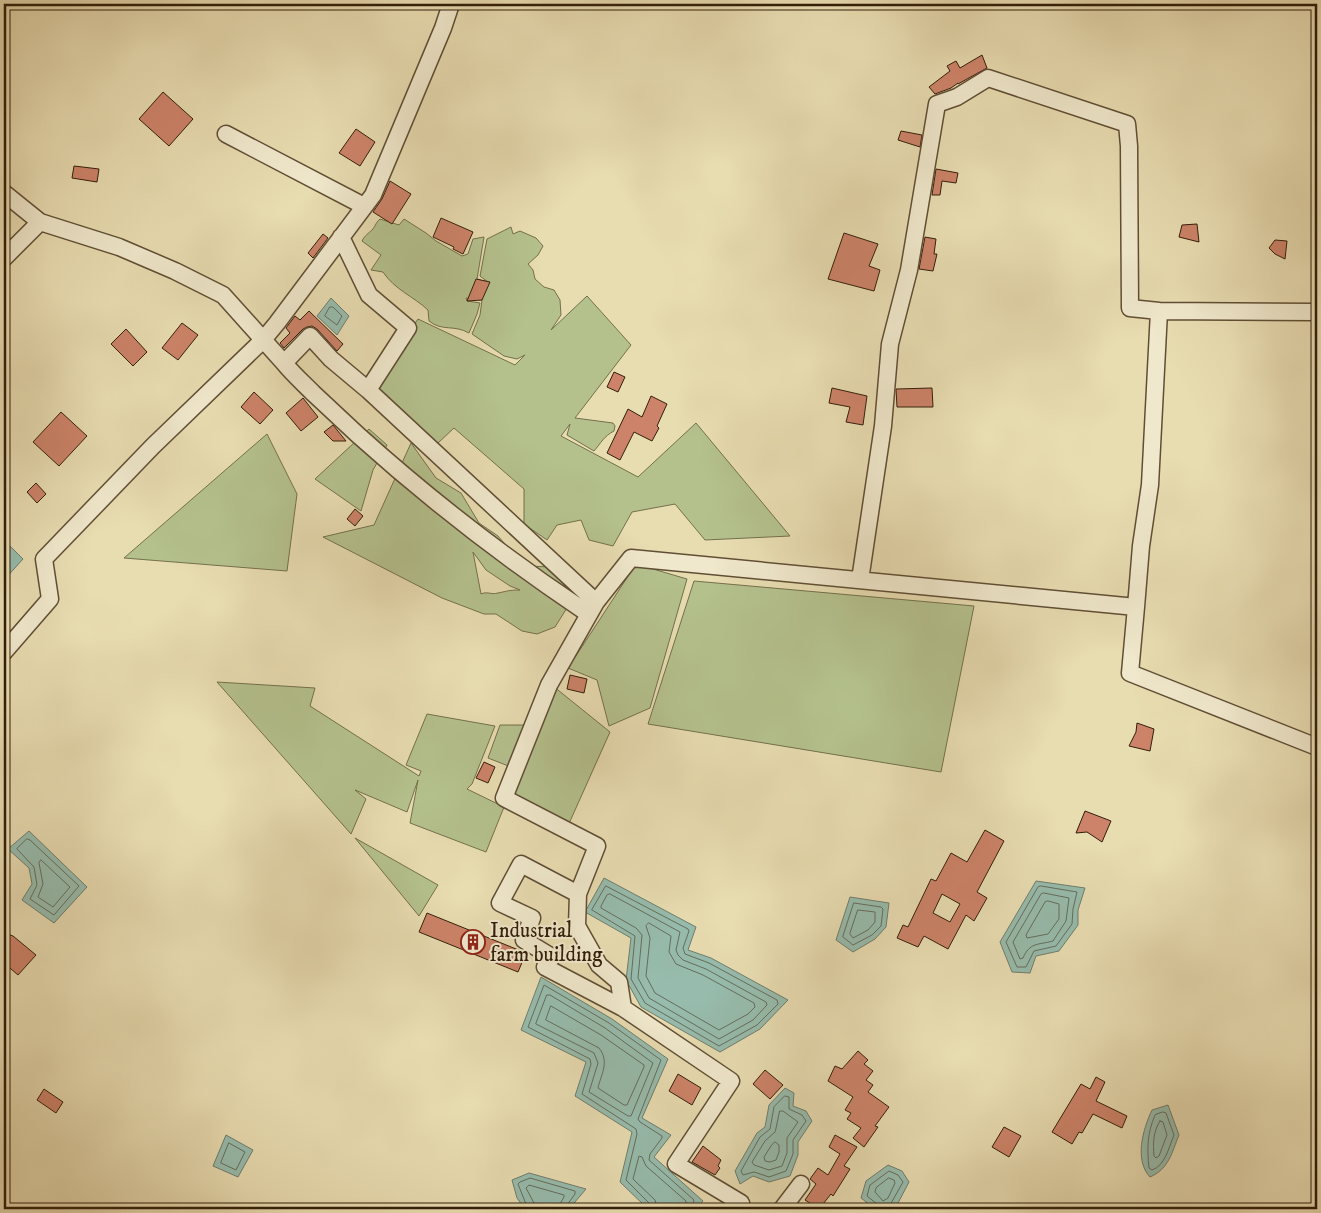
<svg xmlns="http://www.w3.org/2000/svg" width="1321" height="1213" font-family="'IM FELL DW Pica',serif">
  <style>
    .green { fill: #b4c18d; stroke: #73704c; fill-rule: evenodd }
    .water { fill: #97bcad; stroke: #6f7d6c }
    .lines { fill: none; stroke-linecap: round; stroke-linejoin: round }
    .shore { stroke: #646d5c; stroke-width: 1 }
    .building { fill: #cd8369; stroke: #321e0a; fill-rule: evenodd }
    .minor-casing { stroke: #604e34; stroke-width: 19 }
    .minor { stroke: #f0e8cc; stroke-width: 16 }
    .labels { text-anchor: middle; stroke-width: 4; stroke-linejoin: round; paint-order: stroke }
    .poi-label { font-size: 21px; fill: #321e0a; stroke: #f0e8cc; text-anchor: start }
  </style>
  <rect width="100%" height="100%" fill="#e8dcb1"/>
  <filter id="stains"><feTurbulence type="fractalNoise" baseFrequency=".004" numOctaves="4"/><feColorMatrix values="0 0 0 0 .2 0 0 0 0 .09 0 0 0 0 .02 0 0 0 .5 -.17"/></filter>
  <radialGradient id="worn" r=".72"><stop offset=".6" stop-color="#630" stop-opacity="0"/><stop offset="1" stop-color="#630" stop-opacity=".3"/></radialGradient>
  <path class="green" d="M380,219L399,225L404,219L426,233L436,241L462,256L468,254L473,239L484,237L477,279L488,282L480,276L487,239L511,227L513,234L520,231L536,238L543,246L538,255L528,264L533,270L535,279L544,287L554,290L560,300L561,315L551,330L587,296L631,345L575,418L613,423L615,426L614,431C604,436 601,443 594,451L567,435L570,424L561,436L638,477L696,423L790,536L705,540L675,504L632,512L613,546L589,540L581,520L557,525L547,540L524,524V489L454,428L438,443L368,390L418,319L515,365L525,355L517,359L504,356L472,334L480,315L482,300L466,298L467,301L480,303L477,314L469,333C453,324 443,332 429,321L428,310C413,296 395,290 383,272L371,270L381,255L362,241C365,235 368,234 373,229C376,225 376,222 380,219Z
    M369,429L387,445L373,470L361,511L315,479Z
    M267,434L297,494L287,571L124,558Z
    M411,443L436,478L461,493L479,523L498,536L517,558L528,566L551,567L564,580L576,597L570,603L555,627L537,634L522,631L496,614H484L442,598L323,537L374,525ZM473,552L486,570L510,586L520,590C509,590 508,591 498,593C491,595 487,591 481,594Z
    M636,564L687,579L650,708L609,726L597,680L568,668Z
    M694,581L974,606L941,772L648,724Z
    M217,682L315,688L310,706L419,776L421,771L406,765L427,714L495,726L472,784L467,789L504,807L486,852L410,823L418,780L407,812L355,790L366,799L351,834Z
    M553,686L610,732L567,828L508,799Z
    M500,725H528L511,767L488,758Z
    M355,838L438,885L419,916Z"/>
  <path class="water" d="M331,298L349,316L337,335L317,316Z
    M4,540L23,559L4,580Z
    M29,831L87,887L54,923L22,900L32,884L29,868L8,849Z
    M604,878L696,927L688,950L711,958L788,1000L760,1029L720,1052L641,1007L626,980L631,938L585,912Z
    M1036,881L1085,888L1078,910V925L1059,951L1036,956L1030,973L1012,972L1000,942Z
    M850,897L889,903L886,927L875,939L853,952L836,940Z
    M541,977L612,1019L668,1059L642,1118L671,1135L654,1157L703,1201L695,1209H648L620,1182L632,1132L575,1096L586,1062L521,1030Z
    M785,1088L794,1093L793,1106L806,1111L812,1121L798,1142V1155L790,1176L769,1182L753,1176L740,1184L735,1171L757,1133L765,1127L769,1105Z
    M1168,1105L1179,1135C1172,1152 1169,1169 1150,1177C1134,1160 1143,1129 1152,1110Z
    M226,1135L253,1150L238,1177L213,1166Z
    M888,1165L902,1171L909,1182L897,1205L892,1209H875L861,1198L866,1181Z
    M529,1173L586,1189L569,1209H525L517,1198L512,1180Z"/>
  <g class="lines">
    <path class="shore" d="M330,307H333L342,316L337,325L325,316Z
      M27,839L30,840L79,886L54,915L30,899L37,885L34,867L17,849Z
      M41,860L70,887L53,907L38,897L43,884L39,863Z
      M606,886L688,929L689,931L683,948L685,954L709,963L777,1000L778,1004L757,1025L719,1046L645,1003L631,979L635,936L592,910Z
      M1041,886L1077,892L1073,909L1072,924L1056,946L1034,951L1026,967H1017L1006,942L1038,887Z
      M1044,893L1069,898L1066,921L1053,941C1038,945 1030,942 1023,958L1020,959L1013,942L1041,894Z
      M610,894L680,932L676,950L678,955L683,960L706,969L766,1002L767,1005L753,1020L719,1039L649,998L638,978L642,935L636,928L601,908V906L607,895Z
      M1048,901L1059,904V919L1048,934L1027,938L1026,935L1045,902Z
      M854,903L881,907L883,909L881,926L872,935L853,945L843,937Z
      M858,910L875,912V922L868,930L853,938L850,934Z
      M649,923L671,936L669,952L676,964L703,975L754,1003L755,1007L748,1014L719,1030L655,993L646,976L650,938L646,926Z
      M547,995H550L605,1028L653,1063L631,1116H628L589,1092L598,1063L594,1053L536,1024Z
      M551,1006L601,1035L644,1065V1067L627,1105H624L598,1088C601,1074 610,1062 599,1048L546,1020Z
      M785,1096L789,1097V1109L802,1115L806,1121L793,1140V1154L786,1171L769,1177L754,1172L743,1175L741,1171L760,1137L770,1129L774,1107Z
      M780,1111H783L798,1122L787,1138V1153L782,1166L769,1170L754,1165L752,1162L765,1141L775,1132Z
      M1163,1112L1166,1113L1174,1135C1169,1147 1165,1166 1152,1170L1149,1168C1147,1148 1147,1134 1155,1115Z
      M1160,1121L1163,1122L1167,1135L1159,1156L1156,1158L1154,1156C1153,1143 1153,1132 1160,1121Z
      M775,1142L779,1145V1152L776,1160L770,1162L765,1161L764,1157L771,1146Z
      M229,1143L245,1152L236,1170L221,1163Z
      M889,1178L894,1180L895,1183L888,1198L883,1201L875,1192L876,1188Z
      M528,1209L518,1184L520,1182L530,1178L575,1191V1194L567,1205L566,1209
      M535,1209L534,1203L526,1188L529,1185L564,1195V1197L560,1204V1209
      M651,1209L650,1204L626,1180L637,1134L636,1129L582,1094L591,1064L590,1059L528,1027L544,985L609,1023L661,1060L638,1119L640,1122L662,1136V1138L650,1154L649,1160L694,1200L692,1209
      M658,1209L655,1200L633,1179L639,1156L642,1157L646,1166L686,1201V1209
      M878,1209L877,1204L867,1196L870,1185L889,1171L898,1175L903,1182L890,1205L889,1209"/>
  </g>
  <path class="building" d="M982,55L987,68L958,84V83L951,88L935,94L929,87L950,71L947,66L956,61L960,68Z
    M163,92L193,119L169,146L139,119Z
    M356,129L375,142L360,166L339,153Z
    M901,131L922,135L920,147L898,140Z
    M74,166L99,169L97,182L72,178Z
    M936,169L958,173L956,183L942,181L940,195H932Z
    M390,181L411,194L392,224L373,212L382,199Z
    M441,218L473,232L463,254L453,249L454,247L433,237Z
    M1197,224L1199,242L1179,237L1182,225Z
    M844,233L878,244L869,266L880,270L874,291L828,279Z
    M323,234L328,238L313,258L308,253Z
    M925,237L936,239L934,254H937L933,271L919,269Z
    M1275,240L1287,241L1285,259L1275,254L1269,248Z
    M476,279L490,282L482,300L467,301Z
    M309,311L343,344L337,351L317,329L312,326L307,327L303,329L284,348L280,343L290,333L286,328L295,316L300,320Z
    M182,323L198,335L178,360L162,348Z
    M126,329L147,352L133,366L111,344Z
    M614,372L625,377L618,392L607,387Z
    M832,388L867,396L863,425L846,422L850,407L829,403Z
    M932,388L933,407H897L896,389Z
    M254,392L273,410L260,424L241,407Z
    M651,396L667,404L657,426L659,428L652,441L634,432L620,460L607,453L628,409L642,417Z
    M303,398L318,417L301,431L286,413Z
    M61,412L87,436L59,466L33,442Z
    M333,425L346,441H333L324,432Z
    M36,483L46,494L37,503L27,492Z
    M355,509L363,516L355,526L347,519Z
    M570,675L587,679L584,693L567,689Z
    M1137,723L1154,729L1150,751L1129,746L1136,732Z
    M484,762L495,767L488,783L476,778Z
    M1085,811L1111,821L1102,842L1087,832L1076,833Z
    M985,830L1004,841L977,892L987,898L974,921L966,915L948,949L924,936L918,947L897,938L903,925L908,927L931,879L936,881L951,853L967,862ZM942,894L960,904L950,922L933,913Z
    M427,913L526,953L518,972L419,932Z
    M4,933L13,936L36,955L18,975L4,963Z
    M858,1051L868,1060L864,1064L873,1071L866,1080L873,1085L868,1092L889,1107L875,1126L878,1127L864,1147L853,1138L861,1128L847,1119L851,1113L845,1110L853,1097L828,1081L835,1066L842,1069Z
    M765,1070L783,1085L770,1099L753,1084Z
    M678,1074L701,1088L692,1105L669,1091Z
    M1096,1077L1105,1082L1096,1101L1127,1116L1122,1128L1093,1114L1082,1133L1079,1132L1072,1144L1052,1132L1081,1084L1090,1089Z
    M44,1089L63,1102L56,1113L37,1100Z
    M1004,1127L1021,1136L1009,1157L992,1147Z
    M835,1135L857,1147L844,1166L850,1169L833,1196L831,1194L819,1209L805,1200L816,1184L810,1179L818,1168L828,1175L840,1154L829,1147Z
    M703,1146L721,1160L718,1166L720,1168L715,1175L692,1162Z"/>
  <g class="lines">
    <defs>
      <path id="minor" d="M226,134L364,206
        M4,193L40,222
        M341,237L369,295L408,328L368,390
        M4,258L40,222L119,247L175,271L223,295L284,363L310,336L331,359L368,390L596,602L631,558L1136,607L1130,673L1317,747
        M284,363C293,374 303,383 313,393C328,407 343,421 358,435C428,498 504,557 583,610L596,602
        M860,580L883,426L890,344L909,270L937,104L957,97L988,78L1127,124L1129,146L1130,308L1159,311
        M596,602L549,685L504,798L597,846L578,894L521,864L500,903L532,918L524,940L552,957L545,967L623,1008L731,1081L676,1164L741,1203L733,1209
        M1136,607L1141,546L1150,485L1159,311L1317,312
        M4,652L50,599L44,559L153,446L263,340L277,323L373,195L443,28L451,4
        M578,894L577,926L599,965L619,982L623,1008
        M782,1209L801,1184"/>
    </defs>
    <use href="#minor" class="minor-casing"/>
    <use href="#minor" class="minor"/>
  </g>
  <defs>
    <symbol id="building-ring" viewBox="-11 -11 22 22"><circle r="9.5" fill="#f0e8cc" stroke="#8f2418" stroke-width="1.5"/><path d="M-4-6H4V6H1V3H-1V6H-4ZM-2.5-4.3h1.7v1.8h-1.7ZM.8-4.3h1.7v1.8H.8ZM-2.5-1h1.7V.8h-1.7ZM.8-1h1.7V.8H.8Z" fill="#8f2418"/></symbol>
  </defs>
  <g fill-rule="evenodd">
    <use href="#building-ring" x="459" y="928" width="28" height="28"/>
  </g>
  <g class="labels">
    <g class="poi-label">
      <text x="490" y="937">Industrial<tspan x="490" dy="24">farm building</tspan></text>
    </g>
  </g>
  <rect width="1321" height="1213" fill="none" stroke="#e8dcb1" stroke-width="20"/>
  <rect x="5" y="5" width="1311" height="1203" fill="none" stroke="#321e0a" stroke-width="2.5"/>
  <rect x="10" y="10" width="1301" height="1193" fill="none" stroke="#321e0a"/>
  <rect width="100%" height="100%" filter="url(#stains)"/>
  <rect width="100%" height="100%" fill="url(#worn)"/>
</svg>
